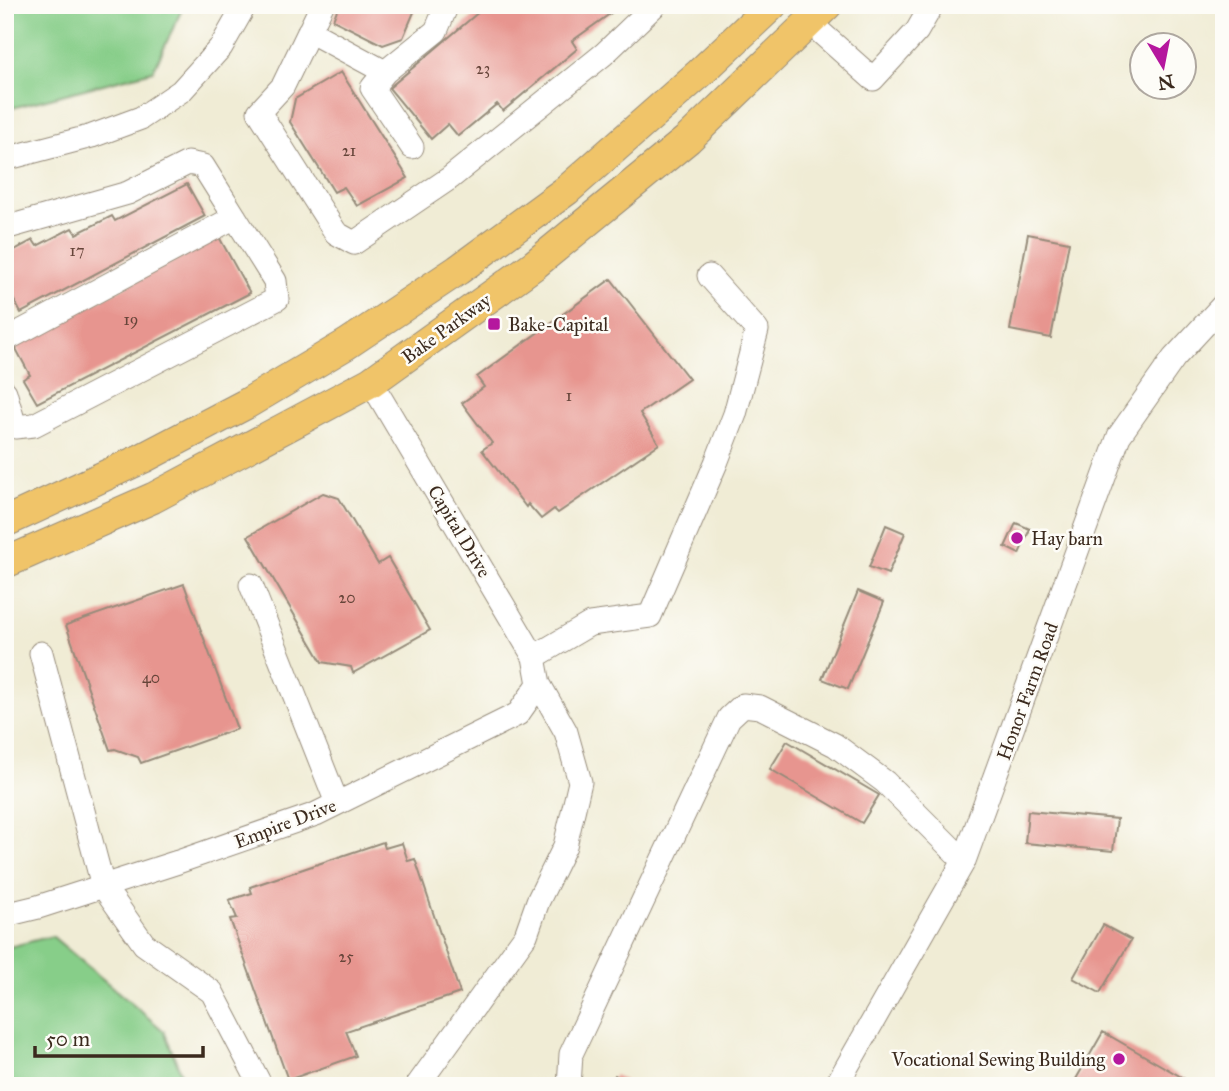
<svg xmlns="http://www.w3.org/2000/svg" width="1229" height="1091" font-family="'IM FELL Great Primer',serif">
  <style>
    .green { fill: #87ce89; stroke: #617c54; stroke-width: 2 }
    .building { fill: #e7958f }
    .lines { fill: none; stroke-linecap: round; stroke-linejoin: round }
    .minor-casing { stroke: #968b7a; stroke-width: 25 }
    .major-casing { stroke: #968b7a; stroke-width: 32 }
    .minor { stroke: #fff; stroke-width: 23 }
    .major { stroke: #f0c469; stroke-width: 30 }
    .poi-dot { fill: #b5179e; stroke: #fdfcf7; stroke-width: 2.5 }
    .labels { text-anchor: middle; stroke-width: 5; stroke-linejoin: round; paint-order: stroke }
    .number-label { font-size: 16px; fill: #66453a }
    .poi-label { font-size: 19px; fill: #3b2a1e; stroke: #fdfcf7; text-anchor: start }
    .street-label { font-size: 19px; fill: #3b2a1e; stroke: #fdfcf7 }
  </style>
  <rect width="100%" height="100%" fill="#fdfcf7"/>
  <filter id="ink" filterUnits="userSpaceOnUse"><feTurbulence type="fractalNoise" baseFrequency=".0143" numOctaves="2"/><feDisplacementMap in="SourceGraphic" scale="14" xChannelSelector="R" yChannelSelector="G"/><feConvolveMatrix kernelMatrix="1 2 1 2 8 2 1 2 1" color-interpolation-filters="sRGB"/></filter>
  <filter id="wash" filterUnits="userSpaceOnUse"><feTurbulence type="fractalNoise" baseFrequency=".00686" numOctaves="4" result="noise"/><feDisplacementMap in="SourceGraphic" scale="28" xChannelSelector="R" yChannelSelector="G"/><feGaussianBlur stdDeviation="1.57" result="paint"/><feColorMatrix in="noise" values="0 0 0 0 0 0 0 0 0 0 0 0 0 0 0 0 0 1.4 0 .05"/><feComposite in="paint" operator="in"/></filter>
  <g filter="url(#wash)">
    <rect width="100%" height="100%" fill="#f0ecd5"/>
    <path class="green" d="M5,5H184L153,71L5,110Z
      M52,936L164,1031L186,1086H5V948Z"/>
    <g id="blocks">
      <path class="building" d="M339,5H417L403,38L383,45L333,20Z
        M487,5H605L611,13L572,41L577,49L503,111L497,104L458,136L448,124L431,139L389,88Z
        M341,72L408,178L357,206L344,187L334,192L290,122L295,99Z
        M187,184L205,216L21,313L5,284V255L33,240L37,246L72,228L76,234L112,216L115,221Z
        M1028,234L1069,242L1051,338L1010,330Z
        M219,237L250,293L37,403L23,379L30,375L14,345Z
        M611,279L689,379L640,413L659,444L558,513L554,509L541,519L528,504L526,507L482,450L492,443L462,403L484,387L477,377Z
        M323,493L339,498L378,564L388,558L430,630L353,673L351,667L322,662L248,536Z
        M1016,523L1030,529L1019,554L1005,547Z
        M886,525L905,533L888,574L869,567Z
        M184,584L237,729L141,763L138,757L115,749L110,750L66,625Z
        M858,591L884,602L848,689L822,679Z
        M787,741L879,795L862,823L770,769Z
        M1028,811L1117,819L1113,851L1025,843Z
        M383,842L385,848L402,843L408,861L415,859L460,993L346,1031L356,1056L288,1080L230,919L237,918L229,900L252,893L250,887Z
        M1103,925L1131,940L1100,993L1073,978Z
        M1103,1032L1197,1086H1072Z
        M615,1075L633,1086H608Z"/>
    </g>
  </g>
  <g filter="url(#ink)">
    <use href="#blocks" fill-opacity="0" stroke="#968b7a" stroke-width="2"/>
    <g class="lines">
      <defs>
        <path id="minor" d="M322,5L283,86L259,112L336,233L354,243L450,178L604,54L655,5
          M810,23L873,79L917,31L932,5
          M309,31L385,72L436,31L447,5
          M385,72L372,88L412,147
          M5,159L92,136L141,118L181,91L221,47L245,5
          M5,228L128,193L188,163L203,166L275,281L277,299L34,425L15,427L5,392
          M5,340L235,217
          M371,382L534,657L539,684L566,732L580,782L565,846L538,901L526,935L417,1086
          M251,585L337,803
          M41,653L103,886L144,944L212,992L261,1086
          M534,657L590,624L650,616L716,463L735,414L757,330L709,276
          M5,915L38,907L178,862L316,814L518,714L539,684
          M569,1086L571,1054L729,718L743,705L760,707L835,745L885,782L964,861
          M836,1086L964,861L1119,436L1174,358L1224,304"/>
        <path id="major" d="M5,522L143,458L246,404L347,344L458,270L567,190L700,73L772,5
          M5,563L153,498L371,382L534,265L688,139L827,5"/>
      </defs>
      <use href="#minor" class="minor-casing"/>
      <use href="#major" class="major-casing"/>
      <use href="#minor" class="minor"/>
      <use href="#major" class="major"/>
    </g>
  </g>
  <g class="poi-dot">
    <rect x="487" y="317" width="14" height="14" rx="3.5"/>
    <circle cx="1017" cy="538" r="7"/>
    <circle cx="1119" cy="1059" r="7"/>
  </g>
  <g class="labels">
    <g class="number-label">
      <text x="483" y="74">23</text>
      <text x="349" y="156">21</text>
      <text x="77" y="256">17</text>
      <text x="131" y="325">19</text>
      <text x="569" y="401">1</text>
      <text x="347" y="603">20</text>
      <text x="151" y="683">40</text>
      <text x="346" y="962">25</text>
    </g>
    <g class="poi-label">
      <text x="508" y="331">Bake-Capital</text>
      <text x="1031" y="545">Hay barn</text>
      <text x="1105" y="1066" text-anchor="end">Vocational Sewing Building</text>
    </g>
    <g class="street-label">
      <text transform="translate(446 328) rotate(-36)" y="7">Bake Parkway</text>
      <text transform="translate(460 531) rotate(59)" y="7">Capital Drive</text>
      <text transform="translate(1027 691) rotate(-70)" y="7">Honor Farm Road</text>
      <text transform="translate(285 823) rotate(-21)" y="7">Empire Drive</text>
    </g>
  </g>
  <rect width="1229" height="1091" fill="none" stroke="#fdfcf7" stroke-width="28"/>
  <g transform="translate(1163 66) rotate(170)"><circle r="33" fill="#fdfcf7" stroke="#afa8a0" stroke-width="2"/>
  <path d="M0-5L12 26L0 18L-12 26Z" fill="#b5179e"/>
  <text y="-10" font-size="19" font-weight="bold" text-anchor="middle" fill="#3b2a1e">N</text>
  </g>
  <path d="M35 1046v10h168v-10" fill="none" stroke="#3b2a1e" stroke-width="3.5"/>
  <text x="46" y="1046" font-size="21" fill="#3b2a1e" stroke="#fdfcf7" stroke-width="5" paint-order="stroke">50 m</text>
</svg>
